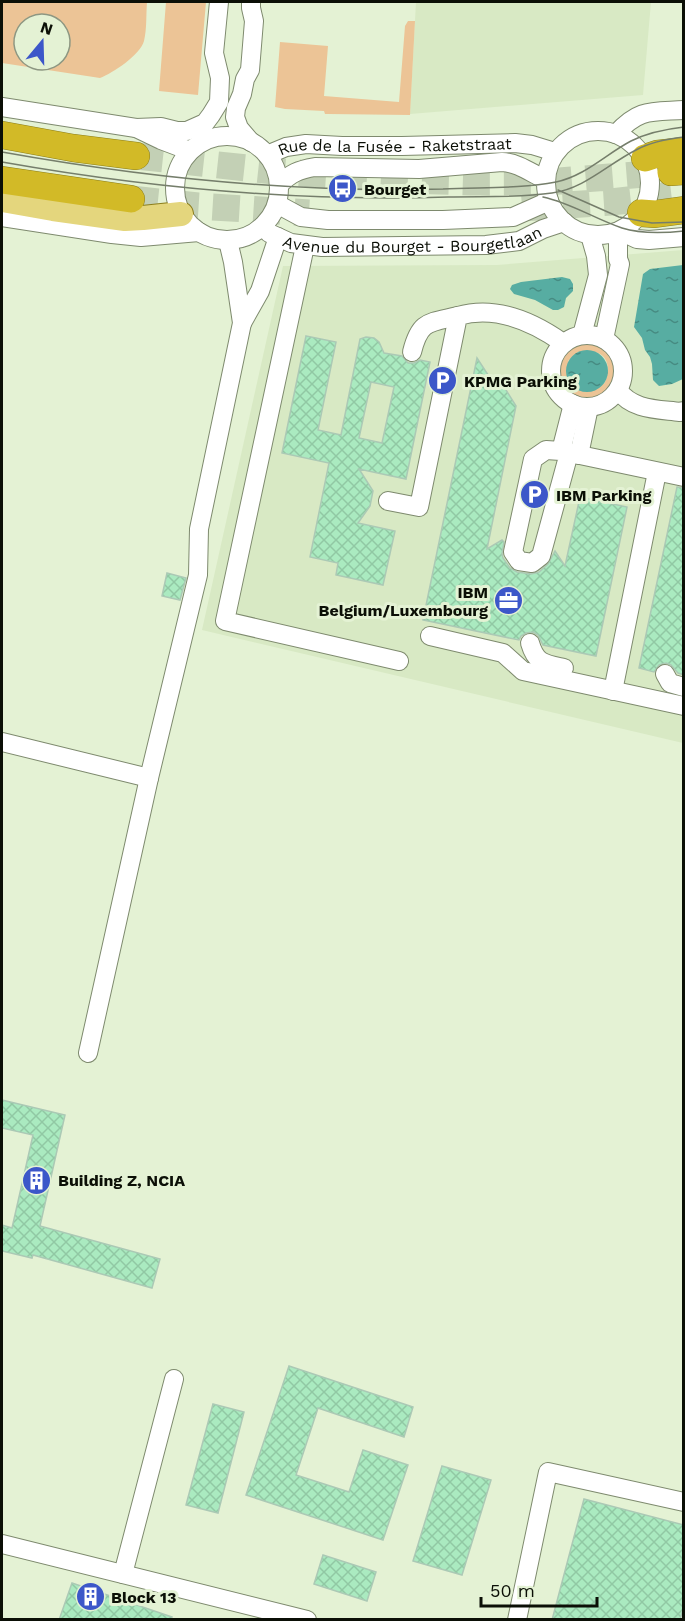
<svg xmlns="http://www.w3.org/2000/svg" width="685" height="1621" font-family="'Work Sans',sans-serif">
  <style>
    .built { fill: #d8e9c4 }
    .green { fill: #ecc496; fill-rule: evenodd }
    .water { fill: url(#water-ripples) }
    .building { fill: url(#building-cross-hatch); stroke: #abc9b5; stroke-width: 1.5; fill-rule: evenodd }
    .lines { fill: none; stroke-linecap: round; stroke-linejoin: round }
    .highway-tunnel { stroke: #c3d0b5; stroke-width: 27; stroke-dasharray: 27 14; stroke-linecap: butt }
    .minor-casing { stroke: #7e8a6e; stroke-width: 20 }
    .major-casing { stroke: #8c7e1b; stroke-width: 26 }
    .highway-casing { stroke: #8c7e1b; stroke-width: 28 }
    .minor { stroke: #fff; stroke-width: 18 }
    .major { stroke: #e4d67d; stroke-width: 24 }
    .highway { stroke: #d2ba27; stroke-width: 27 }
    .tram { stroke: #757e6b; stroke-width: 1.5 }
    .labels { text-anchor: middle; stroke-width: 6; stroke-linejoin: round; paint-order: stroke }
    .street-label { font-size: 16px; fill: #0b0f06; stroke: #e4f2d4 }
    .poi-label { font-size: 16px; font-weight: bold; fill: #0b0f06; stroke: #e4f2d4; text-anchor: start }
  </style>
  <defs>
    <pattern id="water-ripples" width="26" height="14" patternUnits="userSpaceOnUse" patternTransform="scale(1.5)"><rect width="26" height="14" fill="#57ada2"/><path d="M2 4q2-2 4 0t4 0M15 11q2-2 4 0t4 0" fill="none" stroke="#468b82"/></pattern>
    <pattern id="building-cross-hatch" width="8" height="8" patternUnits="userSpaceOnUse" patternTransform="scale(1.5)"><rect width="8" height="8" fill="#aaeac0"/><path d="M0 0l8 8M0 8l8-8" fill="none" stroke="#91c8a4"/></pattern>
  </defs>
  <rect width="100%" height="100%" fill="#e4f2d4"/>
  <path class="built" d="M416,2H651L643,95L410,114Z
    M683,250V743L202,630L283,266L497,265Z"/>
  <path class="green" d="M2,2H147C146,14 147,29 144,41C140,55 113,73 100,78L2,63ZM24,24H60V60H24Z
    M166,2H206L198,95L159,91Z
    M408,21H415L410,115L328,114H325L324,111L285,109L275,107L280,42L328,46L324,96L399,102L405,26Z
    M583,343C605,343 624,360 613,383C590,429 525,364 583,343ZM578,352C584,352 593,351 598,353C611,358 609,375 604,384L568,361Z"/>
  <path class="water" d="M683,265V379L672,384L659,386L653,380L652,364L650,357L645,350L642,338L634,327L643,274L650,269Z
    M562,277L570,279L573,284V291L566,298L564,307L558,310H553L535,300L514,294L510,289L512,285L521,282Z
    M566 371a21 21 0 1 1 42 0a21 21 0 1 1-42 0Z"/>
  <path class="building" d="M306,336L336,342L318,430L341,435L360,339L366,337L374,338L379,342L384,353L402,356L408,363H414L420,360L430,362L406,479L359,469L373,491L370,506L358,523L395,531L383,585L336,575L338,563L310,557L329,463L282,453ZM371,382L394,387L382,443L359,438Z
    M477,358L492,381L498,377L516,406L487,549L502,540L504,542L502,554L503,558L510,568L517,572L531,574L539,572L548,564L555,551L565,566L580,497L627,507L596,656L543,645L538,635L533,632L526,633L521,636L519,640L423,620Z
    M677,487L684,488V675L678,673L671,665L666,663L659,665L654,672L639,668Z
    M167,573L186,578L180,600L162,596Z
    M2,1100L65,1115L40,1226L160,1259L152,1288L33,1255L32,1258L2,1251V1225L12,1228L33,1135L2,1128Z
    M289,1366L413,1407L404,1437L318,1408L296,1475L349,1492L363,1450L408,1465L383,1540L246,1495Z
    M213,1404L244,1412L218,1513L186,1505Z
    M442,1466L491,1480L462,1575L413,1561Z
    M584,1499L684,1525V1606L680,1620H552Z
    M323,1555L376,1572L367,1601L314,1584Z
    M72,1583L172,1617L171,1620H59Z"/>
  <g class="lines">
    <path class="highway-tunnel" d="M136,156L283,172L408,180L471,182H547L671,172
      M131,199L198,206L309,213
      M522,208L611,202L673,195"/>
    <defs>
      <g id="minor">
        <path d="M2,107L136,128L161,140L190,151"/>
        <path d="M136,128L161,127L177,131H187L205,123L211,115L219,102L220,78L214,53L219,2"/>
        <circle cx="598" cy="183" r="52"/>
        <path d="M616,134C639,108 652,112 684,110"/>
        <circle cx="227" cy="188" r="52"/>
        <path d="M251,142L239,128L235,117L236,108L242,94L245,79L250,70L254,21L251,8V2"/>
        <path id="s1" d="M269,157L274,152L286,147L306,144L342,146H402L515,143L532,145L555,152"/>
        <path d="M279,185C291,173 298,170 315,167L419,169L502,162C519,163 531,173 546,180"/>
        <path d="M277,204L301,217L328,220H443L513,217L549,201"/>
        <path d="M2,217L112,234L141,237L199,232"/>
        <path id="s2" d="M264,225L269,233L291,243L322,247L486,245L519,241L543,229L564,222"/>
        <path d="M620,231L637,239L649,240L684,237"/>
        <path d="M305,246L225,621L399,661"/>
        <path d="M242,323L260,291L278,237"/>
        <path d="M582,335L598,275L596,256L590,235"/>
        <circle cx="587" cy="371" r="36"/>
        <path d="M604,339L620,264L618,259V232"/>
        <path d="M412,352C420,320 429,323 458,316"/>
        <path d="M618,390C632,410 657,409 680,412L684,411"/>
        <path d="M561,451L573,404"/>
        <path d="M569,453L541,556L532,563L519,561L513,552L533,459L546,450L561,451L684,477"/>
        <path d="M579,455L589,407"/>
        <path d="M388,501L419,507L458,316C496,305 532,321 563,343"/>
        <path d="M430,636L503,653L523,671L684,706"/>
        <path d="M530,643C536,664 545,664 564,668"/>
        <path d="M665,674L670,683L684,687"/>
        <path d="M613,691L657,472"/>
        <path d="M2,742L149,778"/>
        <path d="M88,1053L149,778L198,575L199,529L242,323L233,262L228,241"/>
        <path d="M2,1544L307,1620"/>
        <path d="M123,1574L174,1379"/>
        <path d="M517,1620L548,1472L684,1502"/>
      </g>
      <path id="major" d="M2,200L53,209L125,219L143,218L181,214"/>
      <path id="highway" d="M2,135L73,148L136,156
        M645,158L657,154L684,151
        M671,172L684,171
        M2,180L131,199
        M641,213L655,214L684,210"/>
    </defs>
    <use href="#minor" class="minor-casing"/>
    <use href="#major" class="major-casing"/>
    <use href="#highway" class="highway-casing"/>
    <use href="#minor" class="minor"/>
    <use href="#major" class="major"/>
    <use href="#highway" class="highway"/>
    <path class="tram" d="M2,152C147,178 295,193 443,189C480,187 520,189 556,182C585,176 606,154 631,141C647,133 666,129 684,127
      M2,162C149,188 298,202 448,197C482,196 518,198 552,193C584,189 608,164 636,150C650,142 667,139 684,137
      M558,190L619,217L652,223L684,222
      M543,197C571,203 595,219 622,228C641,234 665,233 684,231"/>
  </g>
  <defs>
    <symbol id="bus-disc" viewBox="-11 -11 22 22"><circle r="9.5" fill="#3c57c9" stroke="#e4f2d4"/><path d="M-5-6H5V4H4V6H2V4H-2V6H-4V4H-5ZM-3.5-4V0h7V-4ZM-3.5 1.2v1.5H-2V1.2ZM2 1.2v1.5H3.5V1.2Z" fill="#fff"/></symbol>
    <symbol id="parking-disc" viewBox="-11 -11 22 22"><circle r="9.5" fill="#3c57c9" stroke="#e4f2d4"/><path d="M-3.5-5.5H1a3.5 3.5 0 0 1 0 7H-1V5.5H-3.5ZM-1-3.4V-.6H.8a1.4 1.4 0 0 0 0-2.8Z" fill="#fff"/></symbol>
    <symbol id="office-disc" viewBox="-11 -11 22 22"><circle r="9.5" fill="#3c57c9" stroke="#e4f2d4"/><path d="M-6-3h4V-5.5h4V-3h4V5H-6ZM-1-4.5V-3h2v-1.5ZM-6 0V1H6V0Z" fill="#fff"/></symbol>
    <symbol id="building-disc" viewBox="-11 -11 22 22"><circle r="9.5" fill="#3c57c9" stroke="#e4f2d4"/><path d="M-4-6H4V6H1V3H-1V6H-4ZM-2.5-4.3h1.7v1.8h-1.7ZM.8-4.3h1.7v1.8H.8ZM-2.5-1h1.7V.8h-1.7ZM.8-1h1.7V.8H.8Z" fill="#fff"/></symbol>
  </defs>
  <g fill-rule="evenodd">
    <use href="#bus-disc" x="326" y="172" width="33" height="33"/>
    <use href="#parking-disc" x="426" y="364" width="33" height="33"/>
    <use href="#parking-disc" x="518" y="478" width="33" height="33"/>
    <use href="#office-disc" x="492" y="584" width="33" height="33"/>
    <use href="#building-disc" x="20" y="1164" width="33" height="33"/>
    <use href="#building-disc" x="74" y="1580" width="33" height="33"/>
  </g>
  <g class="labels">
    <g class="street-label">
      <text dy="6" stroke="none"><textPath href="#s1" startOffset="129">Rue de la Fusée - Raketstraat</textPath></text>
      <text dy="6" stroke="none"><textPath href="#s2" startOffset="156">Avenue du Bourget - Bourgetlaan</textPath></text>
    </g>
    <g class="poi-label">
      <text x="364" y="195">Bourget</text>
      <text x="464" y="387">KPMG Parking</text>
      <text x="556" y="501">IBM Parking</text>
      <text x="488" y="598" text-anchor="end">IBM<tspan x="488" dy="18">Belgium/Luxembourg</tspan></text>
      <text x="58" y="1186">Building Z, NCIA</text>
      <text x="111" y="1603">Block 13</text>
    </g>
  </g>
  <rect width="685" height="1621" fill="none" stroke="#0b0f06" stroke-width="6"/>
  <g transform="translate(42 42) rotate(19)"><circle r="28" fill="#e4f2d4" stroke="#8d9782" stroke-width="1.5"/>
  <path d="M0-4.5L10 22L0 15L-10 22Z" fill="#3c57c9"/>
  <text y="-9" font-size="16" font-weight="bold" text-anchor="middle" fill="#0b0f06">N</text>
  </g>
  <path d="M481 1597v9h116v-9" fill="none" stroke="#0b0f06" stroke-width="3"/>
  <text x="490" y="1597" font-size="18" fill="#0b0f06" stroke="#e4f2d4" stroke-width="4.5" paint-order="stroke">50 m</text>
</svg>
